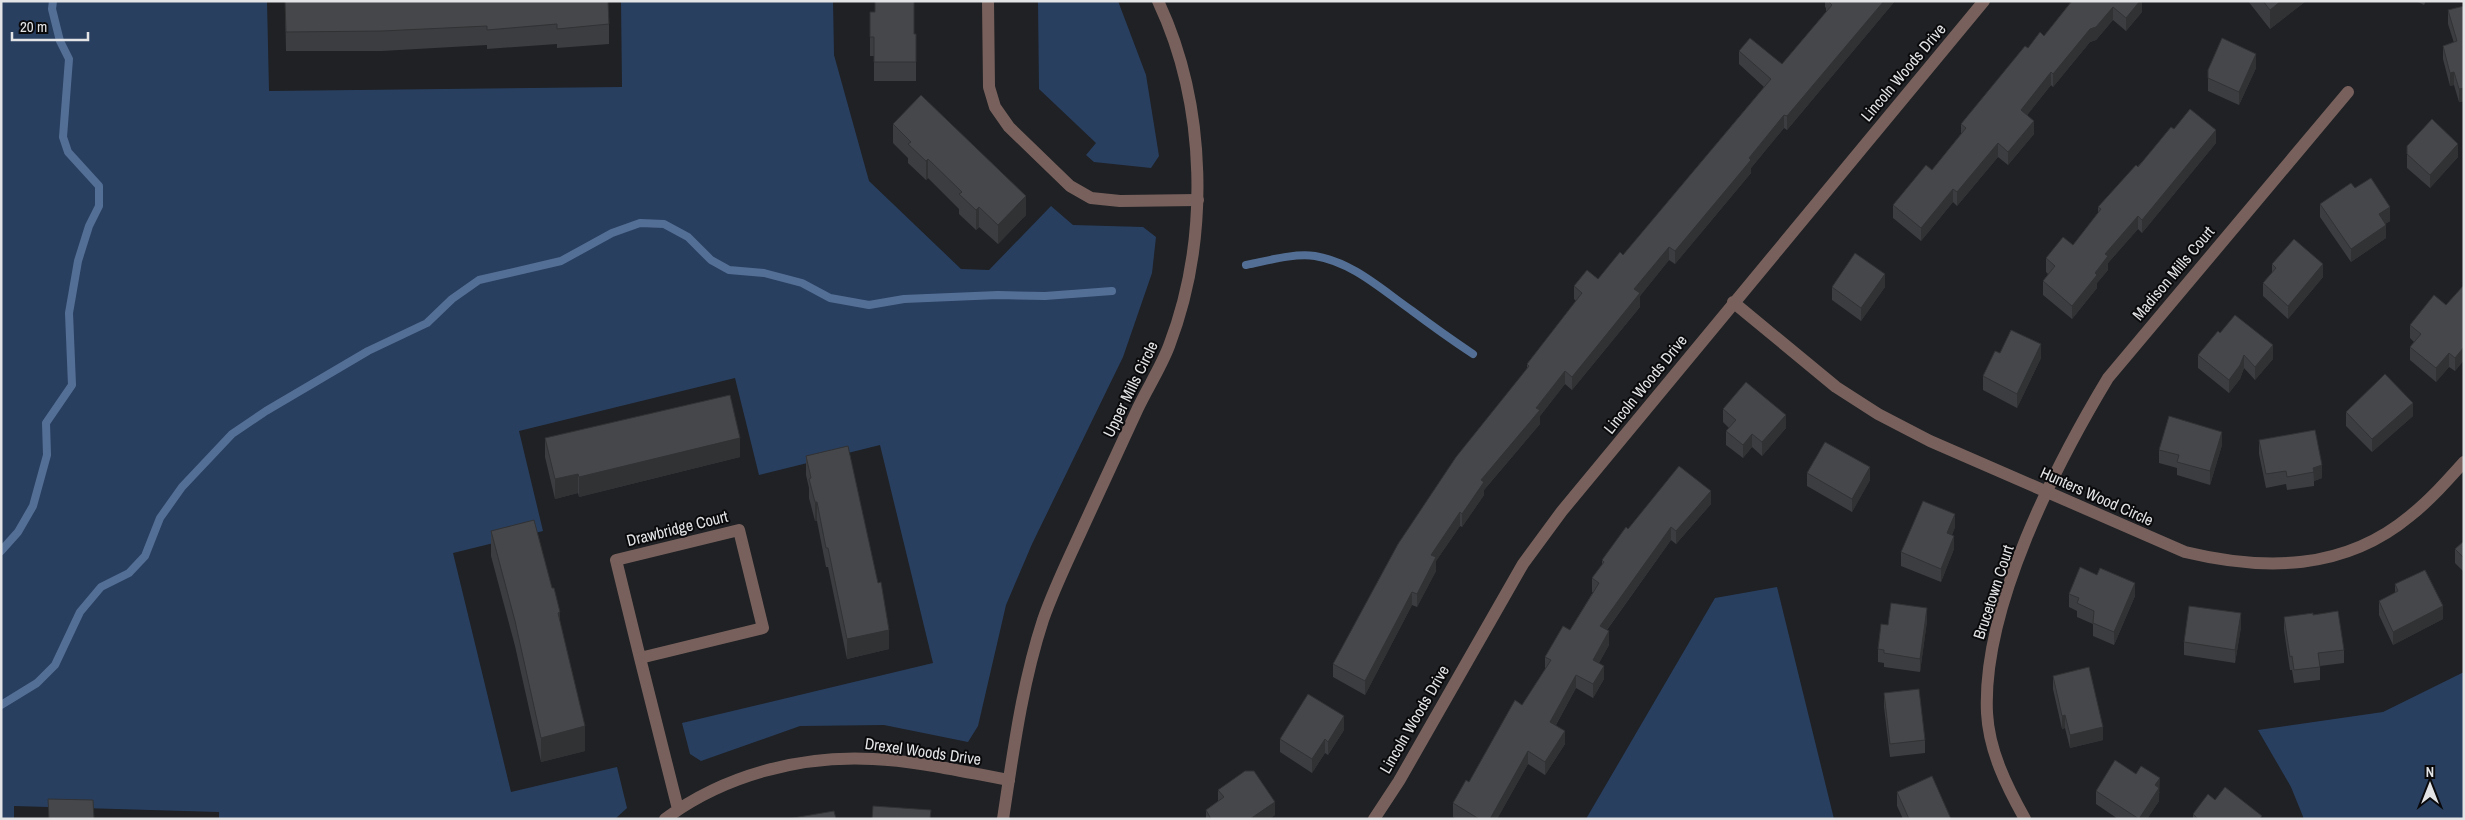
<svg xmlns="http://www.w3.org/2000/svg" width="2465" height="820" font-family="'Archivo Narrow',sans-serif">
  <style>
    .green { fill: #293f60 }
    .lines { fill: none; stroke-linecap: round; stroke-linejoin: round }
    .stream { stroke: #546f95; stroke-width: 8 }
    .minor { stroke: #78615d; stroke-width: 12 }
    .tertiary { stroke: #78615d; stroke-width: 12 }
    .wall { fill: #3b3d40 }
    .shaded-wall { fill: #303234 }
    .building { fill: #45474a; stroke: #303234 }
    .labels { text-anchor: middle; stroke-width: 4; stroke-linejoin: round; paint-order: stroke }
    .street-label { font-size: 16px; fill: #e3e4e6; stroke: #0a0a0c }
  </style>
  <rect width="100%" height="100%" fill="#1f2124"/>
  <path class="green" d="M1,1H267L269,91L622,87L621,1H833L834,55L869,181L961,269L989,270L1051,206L1073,225L1143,227L1156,237L1152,273L1123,357L1032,544L1006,605L978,726L968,742L884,725L800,726L701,761L690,754L682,723L933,663L880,445L759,475L735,378L519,431L543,531L453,553L511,792L617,767L627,808L615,819H219V812L14,806V819H1Z
    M1038,1H1118L1146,75L1159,156L1151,168L1094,162L1086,155L1096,143L1039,89Z
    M1777,587L1834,819H1586L1715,598Z
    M2464,672V819H2304L2291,787L2258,730L2383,712Z"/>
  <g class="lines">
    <path class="stream" d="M1246,265C1267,261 1293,253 1315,256C1352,262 1381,289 1411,310C1431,325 1452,340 1473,354
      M1,551L18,532L33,506L47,455L46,423L72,385L69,313L78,261L89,226L99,206V186L68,152L63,137L69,59L60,41L52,9L53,1
      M1,705L37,683L55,665L80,612L101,587L129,573L145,556L160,518L182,487L232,434L266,411L368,351L427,323L452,299L479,280L561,261L612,233L640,223L664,224L688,237L711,260L729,270L764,273L802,283L830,298L869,305L904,299L998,295L1045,296L1112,291"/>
    <path class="minor" d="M988,1L989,87L995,107L1009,127L1070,186L1091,198L1120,201L1198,200
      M1733,302L1836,387L1878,414L1930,441L2185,552C2264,571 2344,571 2410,516C2430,500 2447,481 2464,462
      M640,658L616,560L739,530L763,628L640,658L678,809
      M665,819C724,775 801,755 873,759C919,761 964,772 1009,780
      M1374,819L1399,781L1523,564L1562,511L1984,1
      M2025,819C2007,787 1989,751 1987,713C1982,608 2055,466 2108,378L2348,92"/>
    <path class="tertiary" d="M1003,819C1013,753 1022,684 1043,620C1054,588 1070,556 1084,525C1102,486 1120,447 1138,408C1148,387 1161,367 1169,346C1210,239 1207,105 1158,1"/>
  </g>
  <path class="wall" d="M285,1L609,24V44L557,48V44L487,49V45L382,51H286Z
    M1825,1H1895L1787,130L1784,128L1751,168V173L1675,264L1669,260L1640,296V307L1572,390L1565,384L1540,416V424L1484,490V495L1462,527L1460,526L1436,561V571L1417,607L1412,605L1365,695L1333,677V664L1527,368V364L1576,301L1574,299V286L1598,279L1623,255L1764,87L1739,64V51L1782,64L1826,12V8L1825,7Z
    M2070,1H2142V12L2126,31L2113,20L2096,40L2090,42L2053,87L2051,85L2027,115L2034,134L2008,165L1998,157L1957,206L1953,202L1921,241L1893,218V205L1932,170L1961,134V124L2028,48L2044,36L2070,3Z
    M2248,1H2306L2270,29Z
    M2416,1H2426L2424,5Z
    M2464,6V101L2459,102L2454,85L2450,86L2443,59V46L2454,43L2448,24V10Z
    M870,12H875L914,34H916V81H874V56H870Z
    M2256,68L2239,105L2208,91V70Z
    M893,124L1026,215L998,244L979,227L976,230L959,214V209L928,178L926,180L908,163V158L893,143Z
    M2174,129L2216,143L2142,233L2138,229L2108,263V270L2097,283V288L2072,319L2043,295V281L2048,274L2046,272V258L2073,245L2098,213V207Z
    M2407,146L2458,157L2430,188L2407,168Z
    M2355,188L2390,221L2385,224L2386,238L2351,262L2320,217V204Z
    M2272,264L2323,277L2288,319L2263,296V283L2272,273Z
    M2464,285V360L2455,371L2449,367L2436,382L2410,360V347L2414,342L2410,338V325L2446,305Z
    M1832,287H1885L1861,321L1832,300Z
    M2220,333L2273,359L2255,380L2244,368L2240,379L2229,393L2198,368V355Z
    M2000,353L2041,358L2017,408L1983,390V376Z
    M1723,409L1786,428L1762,456L1752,447L1743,458L1726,445V431L1729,428L1723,422Z
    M2346,412L2413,416L2372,452L2346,426Z
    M2315,430L2322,478L2314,481V486L2287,490L2286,484L2266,488L2259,454V440Z
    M545,438L740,457L579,497L578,493L555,499L545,457Z
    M2222,445L2210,485L2177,475V468L2159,463V450Z
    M806,456L889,649L847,659L828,567H826L817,521H815L809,498V488L806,475Z
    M1807,473L1870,480L1852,512L1807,486Z
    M1711,504L1676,544L1671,540L1607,630L1609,645L1599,663L1604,679L1593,698L1576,688L1556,725L1565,744L1545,775L1528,764L1497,819H1456L1453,817V803L1469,782L1522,705L1545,670V657L1570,630L1593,592H1592V578L1602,565V560L1628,529Z
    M1955,527L1952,535L1954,549L1941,582L1901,566V552Z
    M491,531L560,622L585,751L541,762L515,646L491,556Z
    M2464,541V572L2455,563V549Z
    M2395,584L2443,619L2393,645L2379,615V601L2395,593Z
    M2069,594L2135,596L2114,645L2093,636V624L2077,617V611L2069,607Z
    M2313,615L2344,650V663L2320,666V680L2294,683L2292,670H2290L2284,630V617Z
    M1927,621L1920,672L1884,667V663L1878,662V649L1888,625Z
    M2241,627L2235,663L2184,655V642Z
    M2053,676L2103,740L2070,748L2065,728L2062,729L2053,689Z
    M1884,693L1925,740V753L1890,757L1884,707Z
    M1344,730L1328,755L1325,753L1312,773L1280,752V739Z
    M1218,790L1275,815L1269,819H1206V810L1218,801Z
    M2096,791L2160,792L2159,793V801L2147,819H2118L2096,804Z
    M1897,792L1951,819H1903L1897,806Z
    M2215,800L2262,819H2193V814Z"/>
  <path class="shaded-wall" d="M1884,1H1895L1787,130V116Z
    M2140,1H2142V12L2126,31V18Z
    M2281,1H2306L2270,29V10Z
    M2113,7V20L2096,40L2090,42L2053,87V74L2090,29Z
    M2256,54V68L2239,105V92Z
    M2051,72V85L2021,123V110Z
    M2454,72V85L2450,86V73Z
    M2464,88V101L2459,102V89Z
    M1784,115V128L1751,168V173L1675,264V251Z
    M2034,121V134L2008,165V152Z
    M2216,130V143L2142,233V220Z
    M1998,143V157L1957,206V192Z
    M2458,144V157L2430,188V175Z
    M928,159V178L926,180V161Z
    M1953,189V202L1921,241V228Z
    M1026,196V215L998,244V225Z
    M979,207V227L976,230V210Z
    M2390,207V221L2379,228V214Z
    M2138,216V229L2108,263V270L2097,283V288L2072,319V306L2105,254Z
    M2386,225V238L2351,262V249Z
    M1669,247V260L1640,296V307L1572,390V377L1634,289Z
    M2323,264V277L2288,319V306Z
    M1885,274V287L1861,321V308Z
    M2041,344V358L2017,408V394Z
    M2273,345V359L2255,380V367Z
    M2464,347V360L2455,371V358Z
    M2449,353V367L2436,382V368Z
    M2244,355V368L2240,379L2229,393V380Z
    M1565,371V384L1540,416V424L1484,490V495L1462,527V514L1481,480Z
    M2413,403V416L2372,452V439Z
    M1786,415V428L1762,456V442Z
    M2222,432V445L2210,485V471Z
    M1752,434V447L1743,458V445Z
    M740,438V457L579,497V477Z
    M2322,465V478L2314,481L2313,468Z
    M1870,467V480L1852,512V499Z
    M578,474V493L555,499V479Z
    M1711,491V504L1676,544V531Z
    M815,502H817V521H815Z
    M1460,512V526L1436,561V571L1417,607V594L1431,555Z
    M1955,514V527L1947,547V533Z
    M1671,527V540L1600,639V626Z
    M1954,536V549L1941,582V569Z
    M2135,583V596L2114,645V632Z
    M1412,592V605L1365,695V681Z
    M2443,606V619L2393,645V632Z
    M1927,608V621L1920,672V659Z
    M560,612V636L558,613Z
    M2241,613V627L2235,663V650Z
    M889,630V649L847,659V639Z
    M1609,631V645L1593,673V660Z
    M1604,666V679L1593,698V684Z
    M1576,675V688L1550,735V722Z
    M2065,715V728L2062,729V716Z
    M1344,716V730L1328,755V742Z
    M585,726V751L541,762V738Z
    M2103,727V740L2070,748V735Z
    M1565,731V744L1545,775V762Z
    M1325,739V753L1312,773V759Z
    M1528,751V764L1497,819H1490Z
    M2160,778L2159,801L2147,819H2139L2155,785Z
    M1275,802V815L1269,819H1250Z"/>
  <path class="building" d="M285,1H608L609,24L557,29V24L487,30V26L382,31L286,32Z
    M875,1H914V34H916V62H874V37H870V12H875Z
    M1828,1H1884L1787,116L1784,115L1749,158L1751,160L1675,251L1669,247L1634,289L1640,293L1572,377L1565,371L1536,408L1540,410L1481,480L1484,482L1462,514L1460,512L1431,555L1436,557L1417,594L1412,592L1365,681L1333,664L1398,544L1456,457L1529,366L1527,364L1582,293L1574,286L1587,270L1598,279L1620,252L1623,255L1771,79L1739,51L1750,38L1782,64L1832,5Z
    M2072,1H2140L2126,18L2113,7L2096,27L2090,29L2053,74L2051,72L2021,110L2034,121L2008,152L1998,143L1957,192L1953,189L1921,228L1893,205L1926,165L1932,170L1966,128L1961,124L2025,46L2028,48L2040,32L2044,36Z
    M2263,1H2281L2270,10Z
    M2464,6V88L2459,89L2454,72L2450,73L2443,46L2457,41L2448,10Z
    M2222,38L2256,54L2239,92L2208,78V70Z
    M921,95L1026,196L998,225L979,207L976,210L959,194L962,192L928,159L926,161L908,144L911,142L893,124Z
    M2190,109L2216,130L2142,220L2138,216L2105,254L2108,256L2095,273L2097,275L2072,306L2043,281L2055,266L2046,258L2063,237L2073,245L2101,209L2098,207L2136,165L2138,167L2171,127L2174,129Z
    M2432,119L2458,144L2430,175L2407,154V146Z
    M2371,178L2390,207L2379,214L2386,225L2351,249L2320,204L2351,183L2355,188Z
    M2294,239L2323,264L2288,306L2263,283L2276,268L2272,264Z
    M1855,253L1885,274L1861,308L1832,287Z
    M2464,285V347L2455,358L2449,353L2436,368L2410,347L2421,334L2410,325L2434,295L2446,305Z
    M2235,315L2273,345L2255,367L2244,355L2240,365L2229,380L2198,355L2218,331L2220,333Z
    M2011,330L2041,344L2017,394L1983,376L1995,351L2000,353Z
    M2385,374L2413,403L2372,439L2346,412Z
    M1746,382L1786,415L1762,442L1752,434L1743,445L1726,431L1736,420L1723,409Z
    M730,395L740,438L579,477L578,474L555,479L545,438Z
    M2169,416L2222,432L2210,471L2177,462L2179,455L2159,450Z
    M2315,430L2322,465L2313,468L2314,472L2287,477L2286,471L2266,474L2259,440Z
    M1825,442L1870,467L1852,499L1807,473Z
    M848,446L878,583L881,582L889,630L847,639L828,548H826L817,502H815L809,479L811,478L806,456Z
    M1679,466L1711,491L1676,531L1671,527L1600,626L1609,631L1593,660L1604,666L1593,684L1576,675L1550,722L1565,731L1545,762L1528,751L1490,819H1479L1453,803L1466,780L1469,782L1515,700L1522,705L1551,660L1545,657L1563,626L1570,630L1599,583L1592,578L1604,562L1602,560L1626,527L1628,529Z
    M1923,501L1955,514L1947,533L1954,536L1941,569L1901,552Z
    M534,520L552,588H554L560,612L558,613L585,726L541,738L515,621L491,531Z
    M2464,541V558L2455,549Z
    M2080,567L2097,575L2100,568L2135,583L2114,632L2093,623L2094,611L2077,603L2079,598L2069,594Z
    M2425,570L2443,606L2393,632L2379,601L2398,591L2395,584Z
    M1891,603L1927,608L1920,659L1884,653V650L1878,649L1881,624L1888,625Z
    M2189,606L2241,613L2235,650L2184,642Z
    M2338,611L2344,650L2318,653L2320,667L2294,670L2292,656L2290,657L2284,617L2313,613V615Z
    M2089,667L2103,727L2070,735L2065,715L2062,716L2053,676Z
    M1919,689L1925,740L1890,744L1884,693Z
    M1308,694L1344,716L1328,742L1325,739L1312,759L1280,739Z
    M2115,760L2136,774L2141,766L2160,778L2155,785L2159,788L2139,819L2096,791Z
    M1245,771H1254L1275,802L1250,819H1211L1206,810L1224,797L1218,790Z
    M1932,776L1951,819H1909L1897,792Z
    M2225,787L2262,816L2259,819H2198L2193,814L2208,794L2215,800Z
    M48,799L93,800L94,819H49Z
    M873,806L931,810L930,819H872Z
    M834,811L836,819H787Z"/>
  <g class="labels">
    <g class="street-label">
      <text transform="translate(1903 72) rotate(-50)" y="6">Lincoln Woods Drive</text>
      <text transform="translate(2173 273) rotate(-50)" y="6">Madison Mills Court</text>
      <text transform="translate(1645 384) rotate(-51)" y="6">Lincoln Woods Drive</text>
      <text transform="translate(1130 389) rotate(-64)" y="6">Upper Mills Circle</text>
      <text transform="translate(2097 496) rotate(24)" y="6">Hunters Wood Circle</text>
      <text transform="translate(677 528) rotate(-14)" y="6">Drawbridge Court</text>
      <text transform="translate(1993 592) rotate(-72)" y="6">Brucetown Court</text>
      <text transform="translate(1414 719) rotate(-60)" y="6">Lincoln Woods Drive</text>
      <text transform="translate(923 751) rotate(8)" y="6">Drexel Woods Drive</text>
    </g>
  </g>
  <rect width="2465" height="820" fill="none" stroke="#e3e4e6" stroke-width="5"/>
  <g transform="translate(2430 785)" stroke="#0a0a0c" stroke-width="4" paint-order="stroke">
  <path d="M0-4L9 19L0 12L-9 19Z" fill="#e3e4e6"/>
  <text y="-8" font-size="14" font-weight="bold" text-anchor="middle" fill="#e3e4e6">N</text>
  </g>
  <path d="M12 32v8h76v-8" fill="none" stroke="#e3e4e6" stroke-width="2.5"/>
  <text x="20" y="32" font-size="15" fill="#e3e4e6" stroke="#0a0a0c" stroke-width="4" paint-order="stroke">20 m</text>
</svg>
